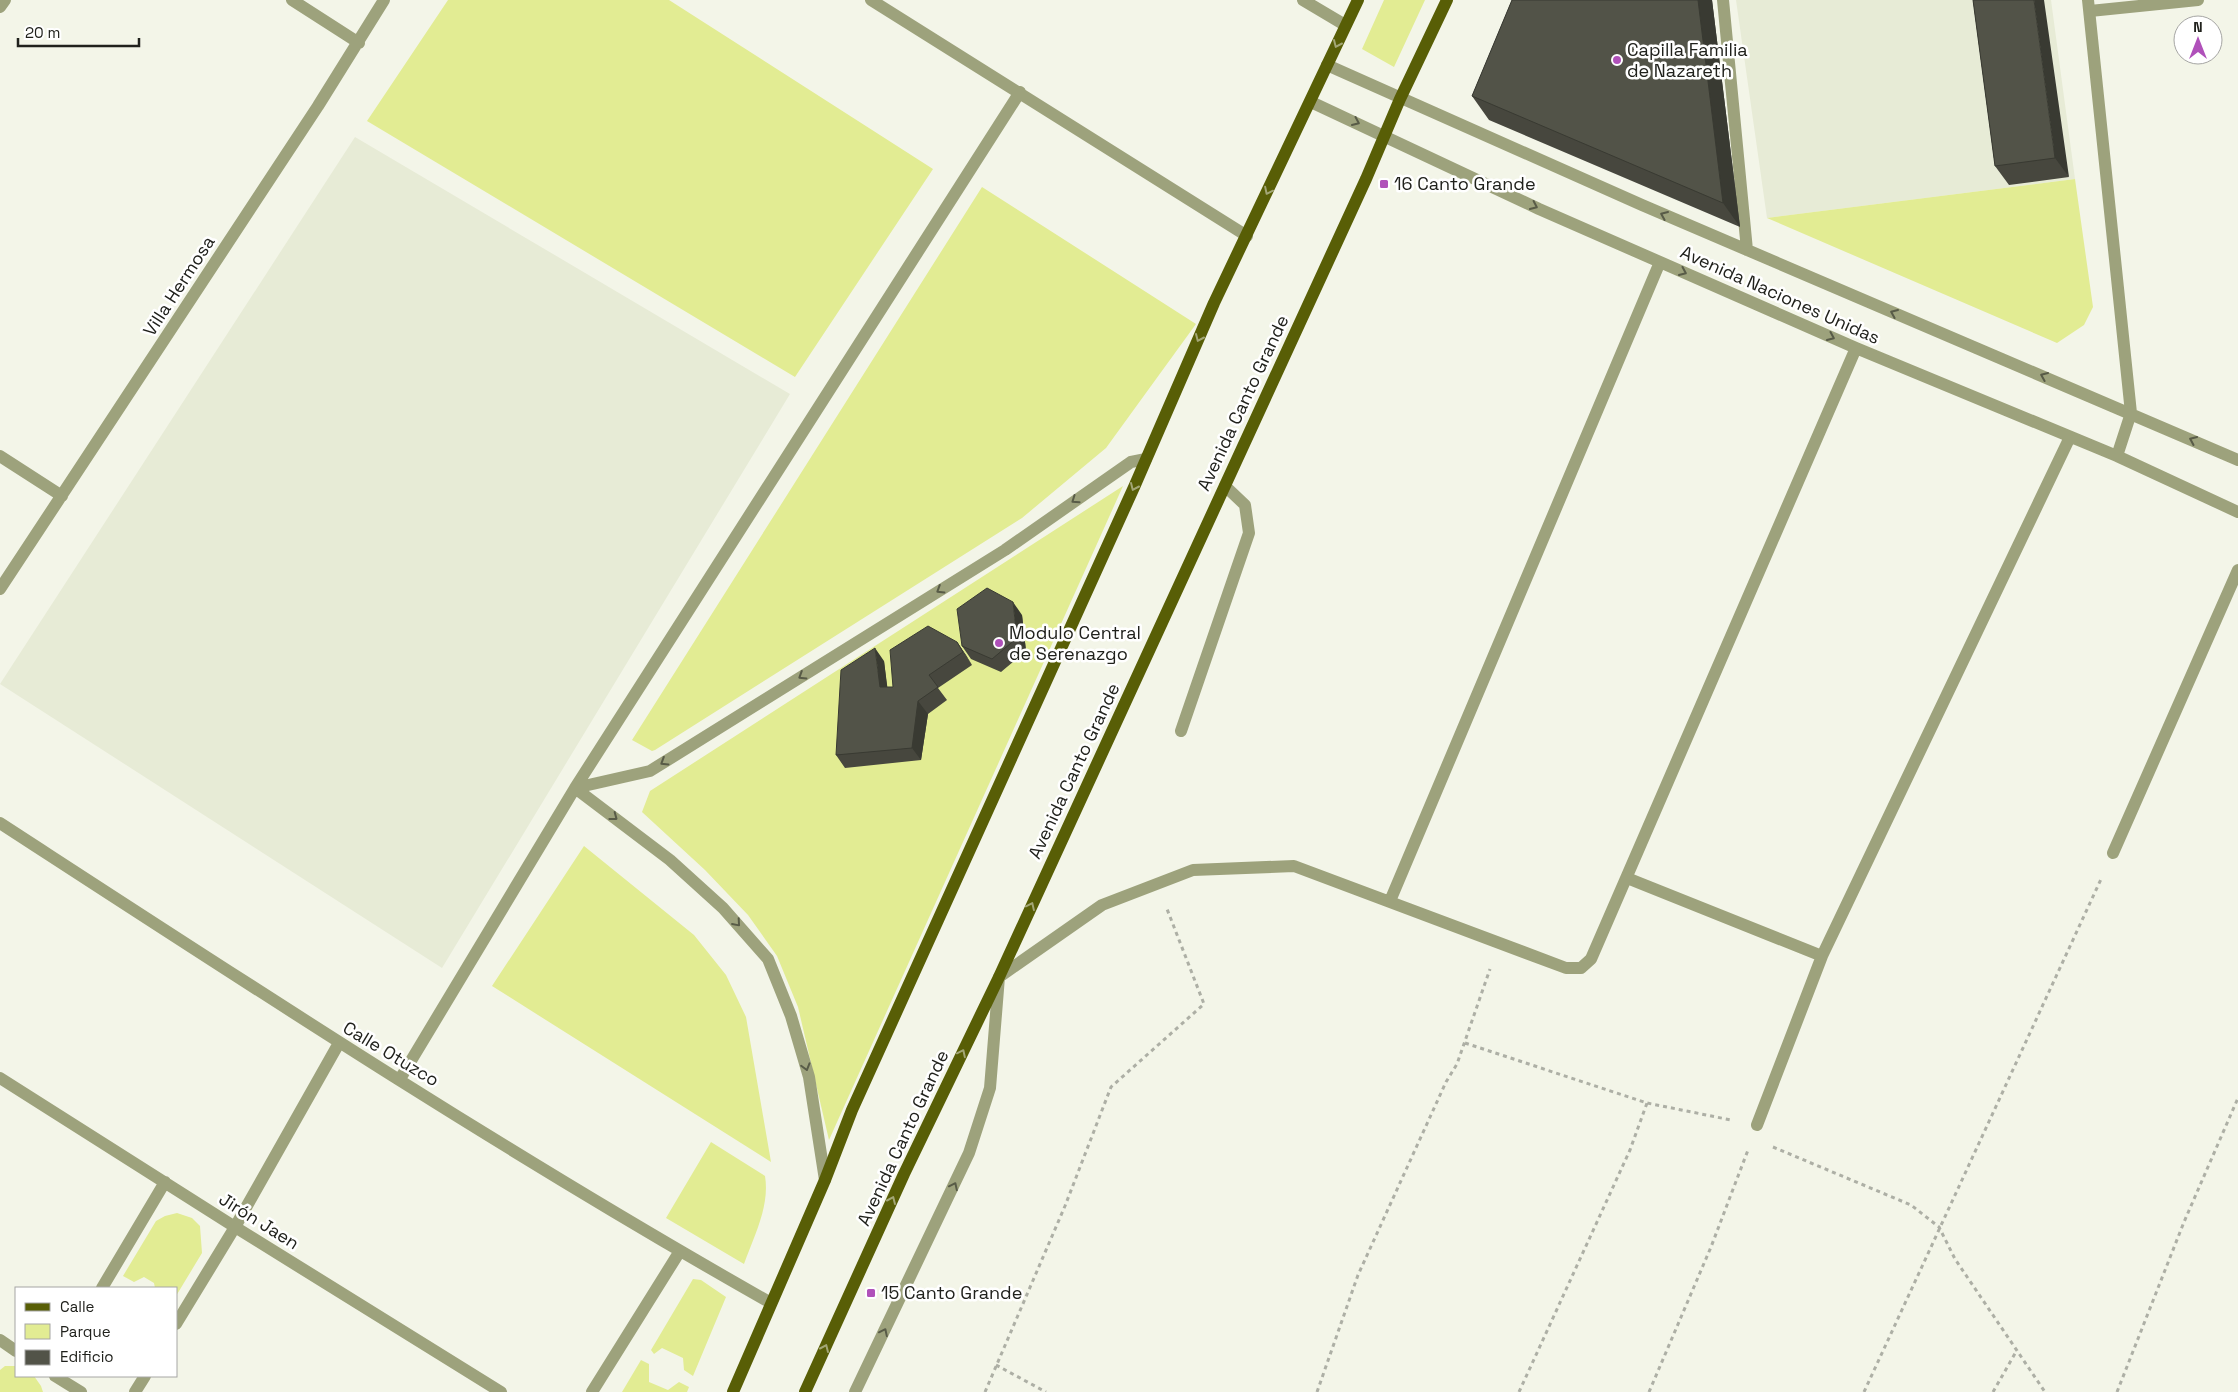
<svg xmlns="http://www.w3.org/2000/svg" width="2238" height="1392" font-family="'Space Grotesk',sans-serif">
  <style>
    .built { fill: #e7ebd6 }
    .green { fill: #e2ec93 }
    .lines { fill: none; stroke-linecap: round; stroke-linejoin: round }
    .path { stroke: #adafa5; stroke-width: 3; stroke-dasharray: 4 4; stroke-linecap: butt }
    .minor { stroke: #9da27c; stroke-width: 12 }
    .major { stroke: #585e06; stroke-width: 12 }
    .wall { fill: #47473e }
    .shaded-wall { fill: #393a32 }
    .building { fill: #525348; stroke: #393a32 }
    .oneway { stroke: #a3a676 }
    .oneway2 { stroke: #585b47 }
    .poi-dot { fill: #b051ba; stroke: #fff; stroke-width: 2 }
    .labels { text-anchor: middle; stroke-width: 5; stroke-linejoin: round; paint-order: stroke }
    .poi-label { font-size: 18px; fill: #20211c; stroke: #fff; text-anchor: start }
    .street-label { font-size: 18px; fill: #20211c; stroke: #fff }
  </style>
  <rect width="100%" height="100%" fill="#f3f5e8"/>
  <path class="built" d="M1736,0H2051L2075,179L1767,218Z
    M355,137L790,394L442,968L0,684Z"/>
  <path class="green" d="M448,0H669L933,169L795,377L367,121Z
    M1384,0H1425L1394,67L1362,49Z
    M2075,179L2093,307L2084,325L2057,343L1767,218Z
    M982,187L1196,324L1106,448L1022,518L655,750L652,751L632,740Z
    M1123,486L829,1140L798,1007L777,956L748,915L705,870L642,812L650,791Z
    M584,846L694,935L726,975L746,1017L771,1162L492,986Z
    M711,1142L765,1176C770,1206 754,1236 744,1264L666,1218Z
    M177,1213L192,1218L200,1226L202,1253L176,1296V1288H155L154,1283L144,1277L134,1282L123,1276L156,1221L165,1216Z
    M693,1279L701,1280L726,1297L693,1376L684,1370L683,1358L662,1348L654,1354L651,1350Z
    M641,1360L649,1364V1382L668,1390L679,1382L689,1387L687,1392H622Z
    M5,1366H16V1376H34L41,1386L43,1392H0V1370Z"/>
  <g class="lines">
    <path class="path" d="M1465,1043L1647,1103L1731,1120
      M1773,1147L1911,1205L1939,1227L1955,1259L2045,1392
      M996,1365L1046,1392
      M985,1392L1065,1206L1111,1087L1204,1004L1167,909
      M1317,1392L1358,1275L1446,1082L1457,1064L1490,969
      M1519,1392L1630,1150L1647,1103
      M1649,1392L1711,1247L1748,1150
      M1864,1392L2102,877
      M1993,1392L2017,1350
      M2117,1392L2184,1222L2238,1098"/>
    <path class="minor" d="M292,0L359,43
      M871,0L1247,236
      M1303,0L1345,25
      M1723,0L1747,250
      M2088,0L2131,413L2117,456
      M0,7L5,0
      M2090,11L2198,0
      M1327,65L1642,205L2238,460
      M1311,102L1539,209L1660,262L1856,348L2117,456L2238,512
      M0,456L62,496
      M0,589L318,106L384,0
      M1181,731L1249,533L1245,505L1225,486
      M575,788L650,771L1005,550L1131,462L1146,459
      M575,788L670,860L723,908L768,959L791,1016L809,1077L825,1180
      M0,823C254,988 507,1154 771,1303
      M2113,853L2238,570
      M1627,878L1822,956
      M1390,901L1660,262
      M0,1078L235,1227L501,1392
      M400,1079L575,788L1020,92
      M1757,1125L1822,956L2070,437
      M102,1288L165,1182
      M176,1324L235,1227L339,1043
      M0,1340L16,1351
      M55,1376L81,1392
      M135,1392L145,1376
      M592,1392L680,1251
      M855,1392L969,1153L990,1088L999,977L1102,905L1193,870L1294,866L1566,968H1581L1591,959L1856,348"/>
    <path class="major" d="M733,1392L825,1180L852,1110L1135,485L1214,303L1358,0
      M805,1392L904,1174L999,977L1366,179L1400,99L1447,0"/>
  </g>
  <path class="wall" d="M1512,0H1712L1740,227L1489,120L1472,96Z
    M1973,0L2069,177L2009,185L1995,166Z
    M1022,615L1026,651L1001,672L971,659L962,646Z
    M957,642L972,665L938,688L947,700L928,714L921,760L845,768L836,755L884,661L887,687H893Z"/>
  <path class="shaded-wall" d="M1698,0H1712L1740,227L1723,203Z
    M2034,0H2044L2069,177L2055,158Z
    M1013,602L1022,615L1026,651L1017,638Z
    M957,642L966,655L972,665L963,652Z
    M875,648L884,661L889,700L880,687Z
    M918,701L928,714L921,760L912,748Z"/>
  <path class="building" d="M1512,0H1698L1723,203L1472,96Z
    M1973,0H2034L2055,158L1995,166Z
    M987,588L1013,602L1017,638L992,659L962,646L957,609Z
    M928,626L957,642L963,652L929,675L938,687L918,701L912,748L836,755L841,670L875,648L880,687H893L890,650Z"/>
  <defs><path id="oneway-chevron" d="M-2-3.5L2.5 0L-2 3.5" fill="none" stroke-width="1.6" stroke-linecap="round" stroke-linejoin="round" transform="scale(1.25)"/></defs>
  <g class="oneway">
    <use href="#oneway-chevron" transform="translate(1337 44) rotate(114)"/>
    <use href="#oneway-chevron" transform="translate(1268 191) rotate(116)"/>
    <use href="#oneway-chevron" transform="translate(1199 338) rotate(114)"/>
    <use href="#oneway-chevron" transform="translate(1134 487) rotate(114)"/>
    <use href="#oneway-chevron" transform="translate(1031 906) rotate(-65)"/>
    <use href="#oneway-chevron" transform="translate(962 1053) rotate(-64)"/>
    <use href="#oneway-chevron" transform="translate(892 1200) rotate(-66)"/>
    <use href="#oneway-chevron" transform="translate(825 1348) rotate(-66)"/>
  </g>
  <g class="oneway2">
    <use href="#oneway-chevron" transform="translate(1356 122) rotate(24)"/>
    <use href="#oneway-chevron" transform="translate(1534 206) rotate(25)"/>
    <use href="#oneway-chevron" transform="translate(1664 215) rotate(-157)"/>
    <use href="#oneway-chevron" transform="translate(1683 272) rotate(24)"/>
    <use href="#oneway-chevron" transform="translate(1894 313) rotate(-157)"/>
    <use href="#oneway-chevron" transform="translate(1831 337) rotate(24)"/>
    <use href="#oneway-chevron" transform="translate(2044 376) rotate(-157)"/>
    <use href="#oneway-chevron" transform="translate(2193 440) rotate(-156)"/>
    <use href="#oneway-chevron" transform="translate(1075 500) rotate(145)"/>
    <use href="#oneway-chevron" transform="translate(940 590) rotate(148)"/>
    <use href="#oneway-chevron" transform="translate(802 676) rotate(148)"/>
    <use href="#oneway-chevron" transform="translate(664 762) rotate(148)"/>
    <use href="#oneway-chevron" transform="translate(614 817) rotate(37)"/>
    <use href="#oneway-chevron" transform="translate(737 923) rotate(49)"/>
    <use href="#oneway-chevron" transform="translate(806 1067) rotate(74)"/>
    <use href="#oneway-chevron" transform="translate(954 1186) rotate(-64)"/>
    <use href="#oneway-chevron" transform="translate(884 1332) rotate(-64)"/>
  </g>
  <g class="poi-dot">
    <circle cx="1617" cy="60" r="5"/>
    <rect x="1379" y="179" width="10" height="10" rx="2.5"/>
    <circle cx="999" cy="643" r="5"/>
    <rect x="866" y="1288" width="10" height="10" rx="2.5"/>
  </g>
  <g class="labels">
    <g class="poi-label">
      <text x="1627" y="56">Capilla Familia<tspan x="1627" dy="21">de Nazareth</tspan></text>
      <text x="1394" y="190">16 Canto Grande</text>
      <text x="1009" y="639">Modulo Central<tspan x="1009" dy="21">de Serenazgo</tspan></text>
      <text x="881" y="1299">15 Canto Grande</text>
    </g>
    <g class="street-label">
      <text transform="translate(179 286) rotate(-57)" y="6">Villa Hermosa</text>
      <text transform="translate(1780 295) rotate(24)" y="6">Avenida Naciones Unidas</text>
      <text transform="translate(1243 403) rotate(-65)" y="6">Avenida Canto Grande</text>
      <text transform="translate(1074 771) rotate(-65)" y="6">Avenida Canto Grande</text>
      <text transform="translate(391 1054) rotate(31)" y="6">Calle Otuzco</text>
      <text transform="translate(903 1138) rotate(-65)" y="6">Avenida Canto Grande</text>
      <text transform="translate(259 1221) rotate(32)" y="6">Jirón Jaen</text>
    </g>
  </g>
  <rect x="15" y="1287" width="162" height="90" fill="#ffffff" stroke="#a6a6a4"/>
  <rect x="25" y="1303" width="25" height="8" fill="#585e06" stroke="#a6a6a4"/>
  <text x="60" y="1312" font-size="15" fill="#20211c">Calle</text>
  <rect x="25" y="1324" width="25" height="15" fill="#e2ec93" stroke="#a6a6a4"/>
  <text x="60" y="1337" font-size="15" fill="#20211c">Parque</text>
  <rect x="25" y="1350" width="25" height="15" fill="#525348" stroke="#a6a6a4"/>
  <text x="60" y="1362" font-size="15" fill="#20211c">Edificio</text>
  <g transform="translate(2198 40)"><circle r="24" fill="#ffffff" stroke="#a6a6a4"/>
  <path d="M0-4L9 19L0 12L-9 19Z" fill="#b051ba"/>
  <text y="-8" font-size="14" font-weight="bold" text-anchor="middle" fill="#20211c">N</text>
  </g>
  <path d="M18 38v8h121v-8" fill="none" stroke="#20211c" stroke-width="2.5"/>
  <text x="25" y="38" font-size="15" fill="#20211c" stroke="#ffffff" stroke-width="4" paint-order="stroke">20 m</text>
</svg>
